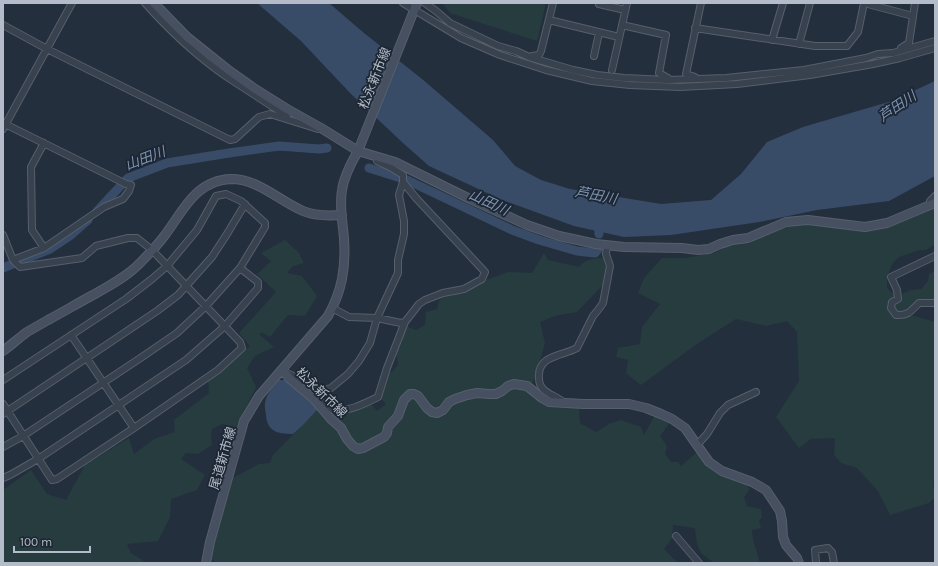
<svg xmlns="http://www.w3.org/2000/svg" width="938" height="566" font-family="Karla,'Noto Sans JP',sans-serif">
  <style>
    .green { fill: #263c3f }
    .water { fill: #394c67 }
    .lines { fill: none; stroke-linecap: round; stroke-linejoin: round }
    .river { stroke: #394c67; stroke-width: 9 }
    .street-casing { stroke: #565f6c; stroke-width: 8 }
    .secondary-casing { stroke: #565f6c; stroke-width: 10 }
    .street { stroke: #38414e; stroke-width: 6 }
    .secondary { stroke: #465061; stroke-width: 8 }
    .labels { text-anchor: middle; stroke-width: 3.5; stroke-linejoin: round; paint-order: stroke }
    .street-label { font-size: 13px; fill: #b4bcc9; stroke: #1d2633 }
    .water-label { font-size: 14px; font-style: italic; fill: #7c92b1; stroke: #1d2633 }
  </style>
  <rect width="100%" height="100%" fill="#242f3e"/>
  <path class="green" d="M442,3H546L537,41L450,13Z
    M935,208V244L926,250H919L899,257L892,264L887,277V288L891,292L899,295L911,290L921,289L928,281L929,274L935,271V303L919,302L908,314L935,322V469L933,487L935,489V497L929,503L890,515L878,491L857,468L841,463L834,455L835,438L811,439L799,448L776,417L799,381L797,332L787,321L766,326L736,319L697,344L641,385L626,373L628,360L616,357L618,348L640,344L642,327L660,304L638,293L644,278L662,258H685L714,253L725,247L749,243L780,229L792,226L808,225L873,231L886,228Z
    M285,240L299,253L304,263L293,266L287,273L302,276L317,296L305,316L288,315L270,337L261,332L260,335L274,347L255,356L247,368L256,387L236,428L222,424L212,429L211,436L212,445L198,454L186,453L181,459L205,475L197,490L171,499L170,517L158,541L127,544L131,553L145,562V563H3V490L31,470L47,494L66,500L85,465L129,438L134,454L154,439L175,432L174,420L209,393L208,381L250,346L239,333L276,292L257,274L271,261L261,253Z
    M544,253L548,260L579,267C585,259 594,258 603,258L607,263V272L604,284L577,312L555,316L540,322L545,343L535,379L531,386L523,385L533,398L554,406L579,407L580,423L596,432L611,423L621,420L641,427L644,435L655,415L671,421L660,436L667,446L665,454L671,462H678L681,466L697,452L741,481L750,489L744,497L747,506L761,509L762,518L759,520L761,528L752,530L753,539L760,563H714L701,553L697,544L695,528L673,525L672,538L664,549L678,563H215L212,559L217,531L233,478L259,464L270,463L273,455L317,410L348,411L372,405L377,411L386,404L379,396L385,376L394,370L398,364L396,352L406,326L416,330L425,325L426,312L437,309L439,301L445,294L468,290L484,281L508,272L532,273Z"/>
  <path class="water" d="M257,3H329L364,33L422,79L493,140L515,166L541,180L570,189L661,204L711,200L741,174L767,142L803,127L892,101L935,81V176L889,201L817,210L759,222L671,235L624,237L574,226L500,199L429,166L403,143L351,94L301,41Z
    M279,380H286L313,403L317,410L303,425L293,434C277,434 267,431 266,415C265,409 264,404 266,399C268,392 275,386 279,380Z"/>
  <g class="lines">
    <path class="river" d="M369,168L407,180L512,230L539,240L577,251L595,253L598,249
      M97,211L128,178L167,163L229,153L279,146L319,149L327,148
      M598,219L599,234
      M3,268L50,249L71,235L88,220"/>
    <defs>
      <path id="street" d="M145,3C169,30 197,56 227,77C247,90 267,103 287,116V119
        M403,3L461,38L500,55L546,70L592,81L630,85L680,87L737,84L810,75L873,64L900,58L935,48
        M425,3L436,11L450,23L498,46L516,51L529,57L573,70L597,75L624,78L668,80L726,78L804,70L866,58L878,54L893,53L935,41
        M864,3L913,16
        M599,4L625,10
        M549,20L619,37
        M3,25L47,49L230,140L235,139L259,117L270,114L318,129
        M622,25L666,35L659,73L668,78V79
        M695,28L815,46H847L858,32L864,3
        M772,40L783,3
        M799,44L810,3
        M901,48L909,43L915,3
        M532,56L539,55L541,51L553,3
        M594,56L599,33
        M612,70L627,3
        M695,77L686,74L701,3
        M3,123L126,184L131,185L129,191L123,199L104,207L44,248L13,260
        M3,129L72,3
        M44,143L31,167L32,230L44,248
        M930,205V201L935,196
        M3,235L13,260L20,267L82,258L96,246L128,238H137L152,250L240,342L242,348L218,370L134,428L57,479L52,480L3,404
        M935,256L891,277L897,290L898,299L892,302L891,308L896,315C908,316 911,311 919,303H935
        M332,308L349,317L377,318L401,323L405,322L419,304L425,300L443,293L464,289L482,279L485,272L416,198L403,182
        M71,335L134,428
        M285,372L318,388L324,390L331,388L348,374L359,361L370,343L377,318L398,273V260L404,234V221L399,195L403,182V175L390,167L377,161V156
        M3,380L126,299L152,279L167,266L197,230L216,196L226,194L241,201L265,223V227L240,268L206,306L177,333L142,357L23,436L3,447
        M315,399C322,400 325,406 331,409C345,414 366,403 378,397L387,368L405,322
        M564,403C558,397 549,395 543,389C540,386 539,382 539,378C537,355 563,356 577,348L593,316L598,310L603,303L610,266L606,254L607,245
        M3,414L157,311L178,295L212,257L227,234L245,204
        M697,445L707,434L720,413L728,405L756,392
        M3,478L10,475L38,459L186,360L225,326L258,288V282L240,268
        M676,536L699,563
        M816,563L815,550L828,548L832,552L834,563"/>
      <path id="secondary" d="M154,3L187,37L227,69L255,89L287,109L321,128L358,151L395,162L470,199L527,225L559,236L596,244L624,247L682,248L698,250L709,249L720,244L733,240L748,238L786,222L808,220L865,227L887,223L935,203
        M3,351C11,345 19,338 27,332C34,328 41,324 48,320C63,312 78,303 93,295C109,286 126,277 138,265C148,255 157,246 165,235C183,211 196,180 231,179C259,179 279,201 303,211C315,216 329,216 342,215
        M282,370L290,379L314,399L331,419L341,428L347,439L353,446L358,449L363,448L384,437L387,433L388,427L398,416L404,400L410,394H414L418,396L427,408L432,412L437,413L443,410L449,402L455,399L467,395L477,393L489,394H496L502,391L508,386L514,384L527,386L542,398L549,402L583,404H629L646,408L661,414L672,419L685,428L709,462L722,471L752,482L766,490L780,511L782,521L783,537L786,545L797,558L799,563
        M206,563L210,542L244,421L259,396L328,316C342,291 346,268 344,239C343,223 339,207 342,190C344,176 351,163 358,151L417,3"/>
    </defs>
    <use href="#street" class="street-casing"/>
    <use href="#secondary" class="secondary-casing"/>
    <use href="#street" class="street"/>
    <use href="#secondary" class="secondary"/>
  </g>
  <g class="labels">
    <g class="street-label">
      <text transform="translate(374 78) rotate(-68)" y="5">松永新市線</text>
      <text transform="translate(322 392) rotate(44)" y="5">松永新市線</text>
      <text transform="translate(222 458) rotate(-74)" y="5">尾道新市線</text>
    </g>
    <g class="water-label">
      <text transform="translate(897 106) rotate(-34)" y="5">芦田川</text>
      <text transform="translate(145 158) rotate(-21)" y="5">山田川</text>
      <text transform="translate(596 195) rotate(11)" y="5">芦田川</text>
      <text transform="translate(489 202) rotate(25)" y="5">山田川</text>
    </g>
  </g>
  <rect width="938" height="566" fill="none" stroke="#b4bcc9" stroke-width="8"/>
  <path d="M14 546v6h76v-6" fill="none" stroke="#b4bcc9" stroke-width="2"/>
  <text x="20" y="546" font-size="12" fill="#b4bcc9" stroke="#1d2633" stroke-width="3" paint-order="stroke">100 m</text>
</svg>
